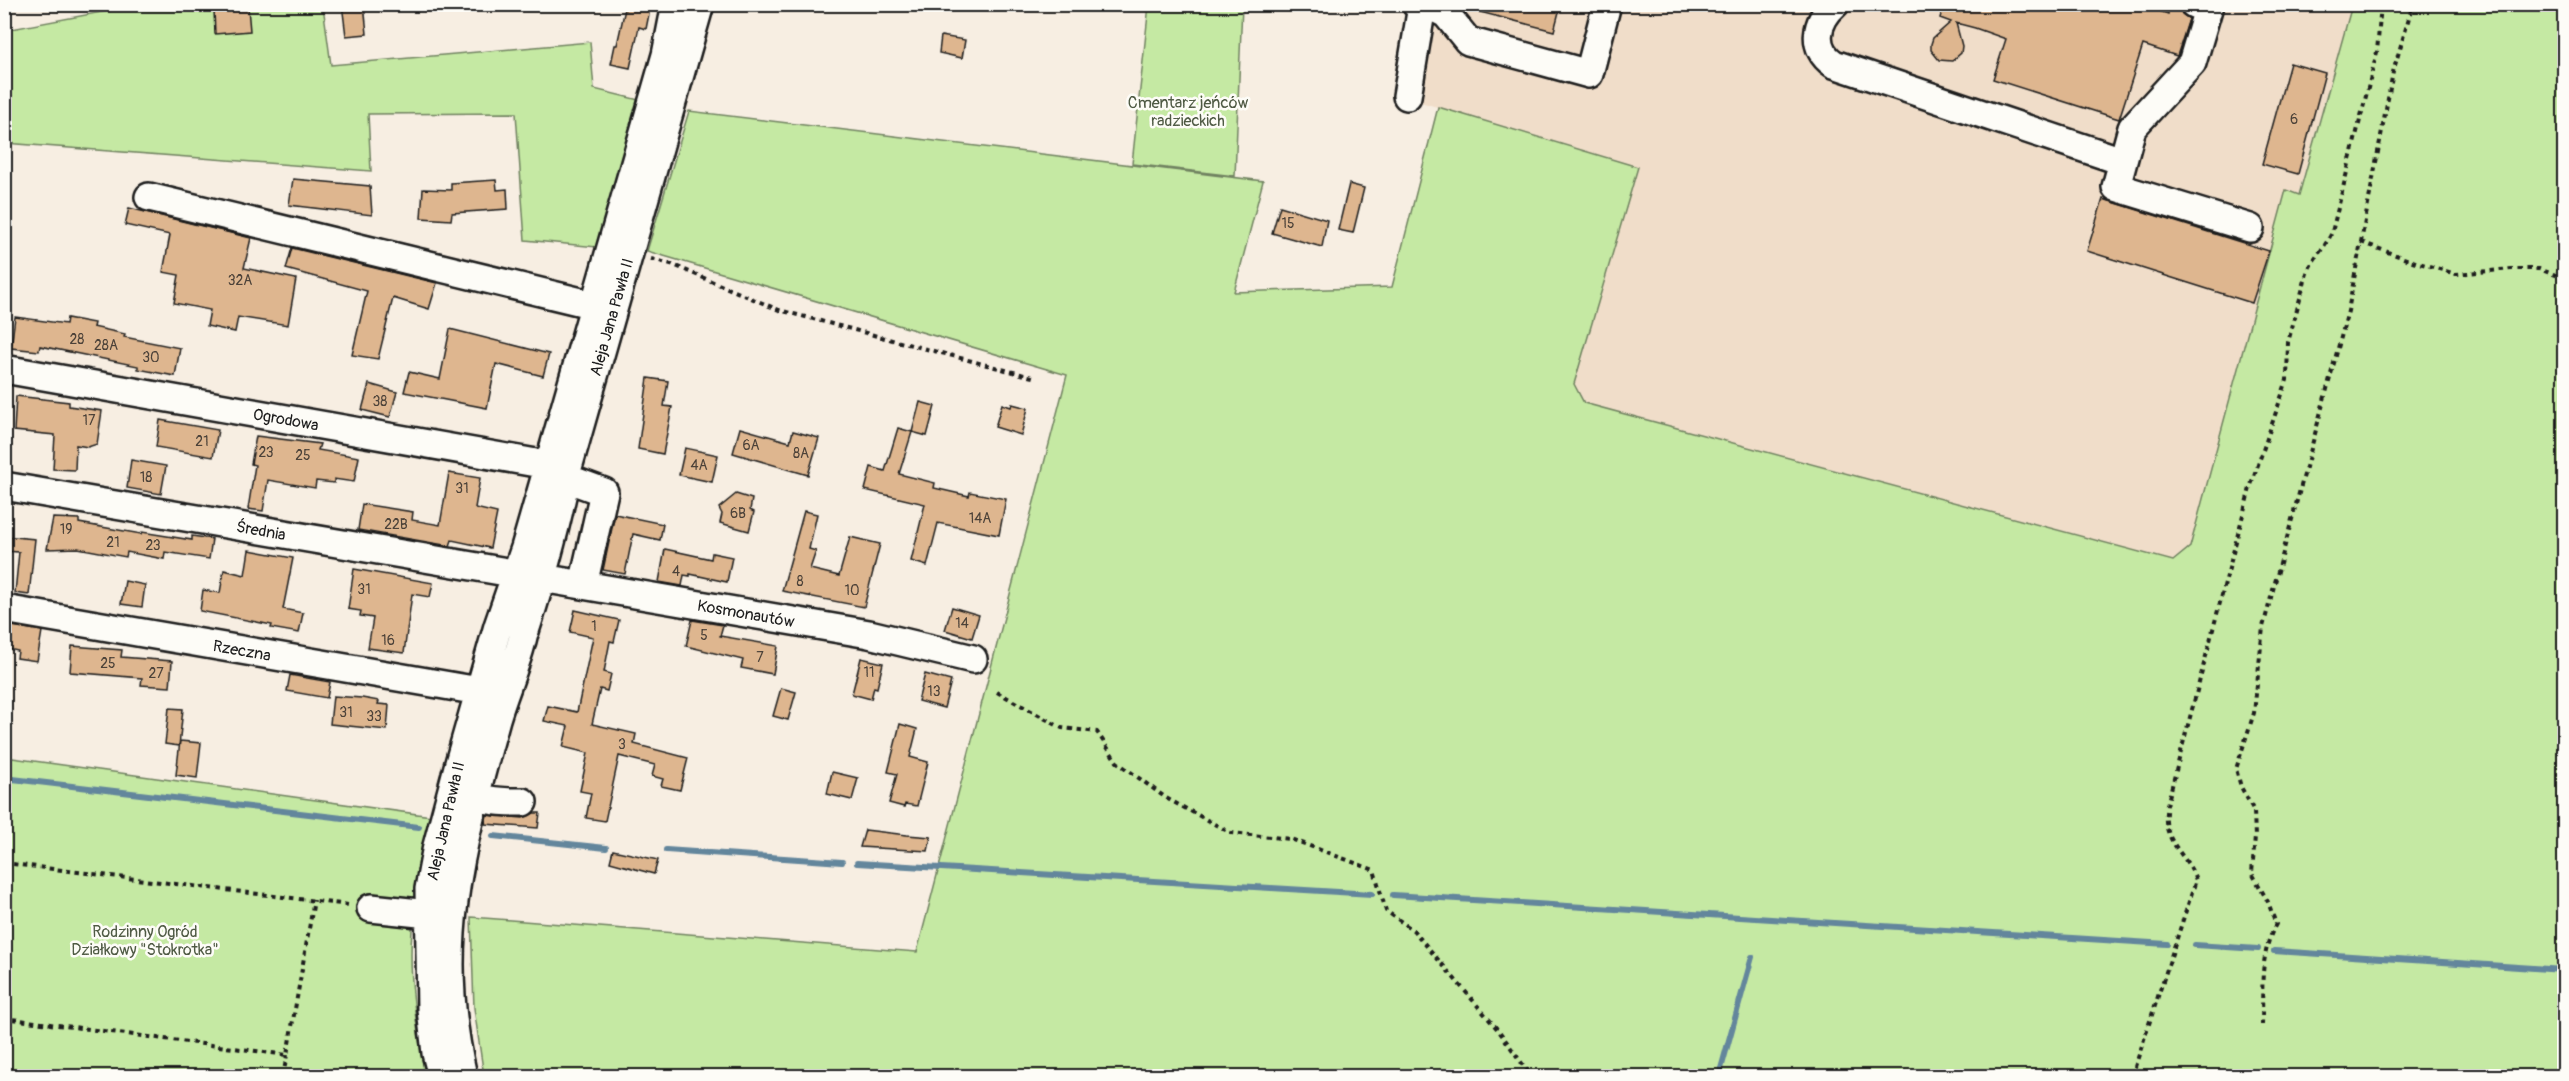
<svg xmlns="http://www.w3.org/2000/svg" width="2569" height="1081" font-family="Pangolin,sans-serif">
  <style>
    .built { fill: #f0ddc9 }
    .green { fill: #c5e9a3; stroke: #708260; stroke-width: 1.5 }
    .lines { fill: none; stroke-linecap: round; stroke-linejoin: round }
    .stream { stroke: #63869c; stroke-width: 6 }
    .building { fill: #deb68f; stroke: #1c1c1c; stroke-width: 1.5 }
    .minor-casing { stroke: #1c1c1c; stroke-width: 32 }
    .path { stroke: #1c1c1c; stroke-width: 4; stroke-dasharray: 4.5 4.5; stroke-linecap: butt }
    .minor { stroke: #fdfcf7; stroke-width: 27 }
    .labels { text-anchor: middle; stroke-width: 5; stroke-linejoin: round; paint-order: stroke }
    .number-label { font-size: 14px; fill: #4c4239 }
    .park-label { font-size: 16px; fill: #4f5a44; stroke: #fdfcf7 }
    .street-label { font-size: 16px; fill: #1c1c1c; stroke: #fdfcf7 }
  </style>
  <rect width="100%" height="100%" fill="#f7eee2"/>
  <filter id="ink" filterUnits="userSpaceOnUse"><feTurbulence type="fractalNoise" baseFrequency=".0167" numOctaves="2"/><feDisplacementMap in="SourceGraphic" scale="12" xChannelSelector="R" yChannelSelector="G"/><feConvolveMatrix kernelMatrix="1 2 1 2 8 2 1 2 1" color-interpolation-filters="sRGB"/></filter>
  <g filter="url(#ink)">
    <path class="built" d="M1433,5H2352L2298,195L2286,191L2190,547L2173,561L1584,403L1574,384L1637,167L1417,101Z"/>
    <path class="green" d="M4,5H7L12,29L128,7L323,6L331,65L590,42L594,89L639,100L597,247L525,240L516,113L368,114L371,171L5,143Z
      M1149,5H1242L1235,176L1132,164Z
      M2352,5H2564V1076H484L474,1008L471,917L917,952L1067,375L647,251L689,111L1263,181L1234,292L1392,287L1438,107L1638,167L1574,384L1584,403L2173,561L2190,547L2286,190L2299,195Z
      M5,757L431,816C423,854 415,891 412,930C408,978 417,1029 425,1076H5Z"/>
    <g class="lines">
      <path class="stream" d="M4,778L419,827
        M493,836L606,848
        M666,850L842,862
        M857,863L1372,894
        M1393,895L2167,944
        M2195,945L2258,949
        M2274,951L2564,970
        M1719,1076L1752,957"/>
    </g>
    <path class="building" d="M342,4H364L367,34L346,36Z
      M626,4H651L646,29L639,27L630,68L611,64L615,45H617Z
      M1472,4H1561L1554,31L1472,10Z
      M1944,4H1992L2014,11L2016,4H2138L2168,14L2169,4H2179L2182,14L2189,19L2177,56L2143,45L2119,119L1993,79L2006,39L1975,28L1956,23L1962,46L1961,53L1952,61L1939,60L1931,50V44L1933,38L1951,22L1940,18Z
      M248,8L250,31L215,34L214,10Z
      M941,36L965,40L962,58L939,53Z
      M2290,63L2325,73L2298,174L2262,164Z
      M293,179L370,186L372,215L289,205Z
      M496,180L497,190L507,189L508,209L452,213L451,220L421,218L423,189L451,190V183Z
      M1349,184L1364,188L1353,233L1338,230Z
      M2103,199L2269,251L2252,303L2087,251Z
      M1280,206L1327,220L1322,247L1272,233Z
      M129,208L251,238L244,268L296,279L288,325L238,317L235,332L207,326L210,310L174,303L179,275L163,272L170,235L125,225Z
      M292,248L437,283L429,309L393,298L378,359L352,355L367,291L286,269Z
      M15,317L66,324L67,318L94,323L93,327L125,334L124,337L180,348L175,376L138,369V366L40,346L39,351L11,348Z
      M450,329L549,354L543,376L496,364L487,408L404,392L409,372L440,379Z
      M648,378L668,381L664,406L672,407L663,454L638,449Z
      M369,384L397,392L390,417L362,410Z
      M16,396L69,402V406L102,411L97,444L88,447L76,445L75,470L53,469L55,435L14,431Z
      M920,402L935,406L927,436L912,432Z
      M1002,404L1011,407L1012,404L1028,408L1021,435L995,427Z
      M160,420L218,430L213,457L156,447Z
      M740,428L790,442L793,431L819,438L808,475L733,453Z
      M898,428L912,432L899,474L935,483L934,488L969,496L970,492L1006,499L999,535L938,523L927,566L911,561L925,504L865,490L871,467L885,471Z
      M256,436L320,444L318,450L359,457L354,482L334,479V483L316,481L315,488L268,480L263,511L248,509L255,465L251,464Z
      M685,448L718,455L712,482L679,475Z
      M131,460L166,466L161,494L127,488Z
      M449,473L480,478L475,508L497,513L490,548L452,540L450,546L358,530L362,504L413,512L412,520L440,525Z
      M736,494L752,499L750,510L754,512L749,531L720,523L722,514L719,508Z
      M804,511L817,514L809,549L816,551L810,569L839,576L850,537L880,544L864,607L782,591Z
      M615,514L663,524L660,540L633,534L625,574L603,570Z
      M53,518L79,519V523L141,534L142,532L192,540V536L212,539L209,559L165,552L164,559L127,552L126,557L78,548L47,549Z
      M4,536L35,539L29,595L15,593L19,552L4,551Z
      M665,549L711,559L712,553L732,557L727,582L690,574V576L684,575L682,586L659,582Z
      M249,550L293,558L283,609L303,613L299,633L271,628L272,625L200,611L203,590L220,593L224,570L245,575Z
      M354,569L433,583L430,597L412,594L404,653L368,648L373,618L360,616L361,611L348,609Z
      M125,581L145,585L142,607L121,604Z
      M952,607L979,615L972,638L945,630Z
      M575,610L619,620L614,642L610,641L604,672L611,674L607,691L600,689L592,724L636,734L634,744L688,758L680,790L661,786L663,779L652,776L655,765L619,756L605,821L586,818L591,793L580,791L588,753L563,747L568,726L544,721L548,706L577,712L593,637L570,632Z
      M692,620L723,625L720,636L778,646L773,674L741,668L743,660L686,646Z
      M12,626L42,631L37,661L17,658L18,651L8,649Z
      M72,646L122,650L121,657L172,661L170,687L141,685L142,678L70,672Z
      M861,658L883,663L877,688L874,687L871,699L852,694Z
      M925,674L951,681L944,708L918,701Z
      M290,675L330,682L327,698L287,691Z
      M781,688L796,692L788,720L773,716Z
      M333,696L362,698L379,701L378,704L389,705L387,730L330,724Z
      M169,708L183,709L179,746L165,744Z
      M900,724L917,729L910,757L928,762L917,806L905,804L904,807L889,803L897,774L888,772Z
      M180,741L201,743L197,778L176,775Z
      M832,772L858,778L852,800L827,794Z
      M534,813H540L538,828L485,824L487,815L523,818Z
      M865,830L907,835L931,837L928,851L860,847Z
      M613,850L658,860L654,874L610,862Z"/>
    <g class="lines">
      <defs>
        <path id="minor" d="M1835,4C1816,21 1810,48 1834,64L2122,161
          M2194,4L2208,9L2192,63L2132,128L2116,187L2250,228
          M1422,6L1432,7L1446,14L1468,41L1589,74L1607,4
          M1407,96L1422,6L1416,4
          M149,197L594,305
          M4,369L536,463L564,470
          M566,478L604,492L583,585
          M4,486L869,634L973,659
          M4,609L479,691L496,687
          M525,631C542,578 557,526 567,471L700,4
          M464,784C475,803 503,802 523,802
          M371,908L429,914
          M442,1076L436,1053L431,1009L429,889L437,846L459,763L498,626L525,548L666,55L676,4
          M463,1076C432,944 461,846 496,719C506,685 523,650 527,615"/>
      </defs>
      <use href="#minor" class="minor-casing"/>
      <path class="path" d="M2361,242L2409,260L2456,274L2512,269H2539L2564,278
        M651,259L671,264L779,310L1036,378
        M997,692L1062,728L1097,732L1117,762L1166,798L1231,833L1291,839L1374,870L1386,911L1413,930L1499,1031L1531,1076
        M4,863L349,905
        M4,1018L287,1055L314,900
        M2262,1025C2263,990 2259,955 2276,924L2268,902L2252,873L2255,837L2254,811L2241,787L2236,769L2254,713L2263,627L2348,311L2393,72L2413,4
        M283,1076L287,1055
        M2132,1076L2196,880C2185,850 2160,842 2167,805L2250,488L2287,380L2288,342L2307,273C2313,258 2326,247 2332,232L2377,52L2381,4"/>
      <use href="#minor" class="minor"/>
    </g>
  </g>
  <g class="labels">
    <g class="number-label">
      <text x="2294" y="124">6</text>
      <text x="1288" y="228">15</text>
      <text x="240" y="285">32A</text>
      <text x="77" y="344">28</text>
      <text x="106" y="350">28A</text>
      <text x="151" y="362">30</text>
      <text x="380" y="406">38</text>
      <text x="89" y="425">17</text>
      <text x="202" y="446">21</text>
      <text x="751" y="450">6A</text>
      <text x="266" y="457">23</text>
      <text x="801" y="458">8A</text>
      <text x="303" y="460">25</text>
      <text x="699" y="470">4A</text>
      <text x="146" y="482">18</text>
      <text x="462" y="493">31</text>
      <text x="738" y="518">6B</text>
      <text x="980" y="523">14A</text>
      <text x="396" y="529">22B</text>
      <text x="66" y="534">19</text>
      <text x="113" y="547">21</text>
      <text x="153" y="550">23</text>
      <text x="676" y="576">4</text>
      <text x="800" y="586">8</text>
      <text x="364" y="594">31</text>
      <text x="852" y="595">10</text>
      <text x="962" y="628">14</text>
      <text x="594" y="631">1</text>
      <text x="704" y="640">5</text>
      <text x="388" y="645">16</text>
      <text x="760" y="662">7</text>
      <text x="108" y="668">25</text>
      <text x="869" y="677">11</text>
      <text x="156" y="678">27</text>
      <text x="934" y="696">13</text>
      <text x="346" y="717">31</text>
      <text x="374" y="721">33</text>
      <text x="622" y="749">3</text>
    </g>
    <g class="park-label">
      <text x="1188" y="108">Cmentarz jeńców<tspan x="1188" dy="18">radzieckich</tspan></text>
      <text x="145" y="937">Rodzinny Ogród<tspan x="145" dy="18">Działkowy "Stokrotka"</tspan></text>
    </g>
    <g class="street-label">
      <text transform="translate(611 317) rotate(-74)" y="6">Aleja Jana Pawła II</text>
      <text transform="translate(286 419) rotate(10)" y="6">Ogrodowa</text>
      <text transform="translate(261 530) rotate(10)" y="6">Średnia</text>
      <text transform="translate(746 613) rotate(10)" y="6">Kosmonautów</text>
      <text transform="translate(242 650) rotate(10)" y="6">Rzeczna</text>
      <text transform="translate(445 821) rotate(-77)" y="6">Aleja Jana Pawła II</text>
    </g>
  </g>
  <rect width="2569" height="1081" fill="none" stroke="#fdfcf7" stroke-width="24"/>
  <rect x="12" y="12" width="2545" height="1057" fill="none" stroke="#1c1c1c" stroke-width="2" filter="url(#ink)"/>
</svg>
